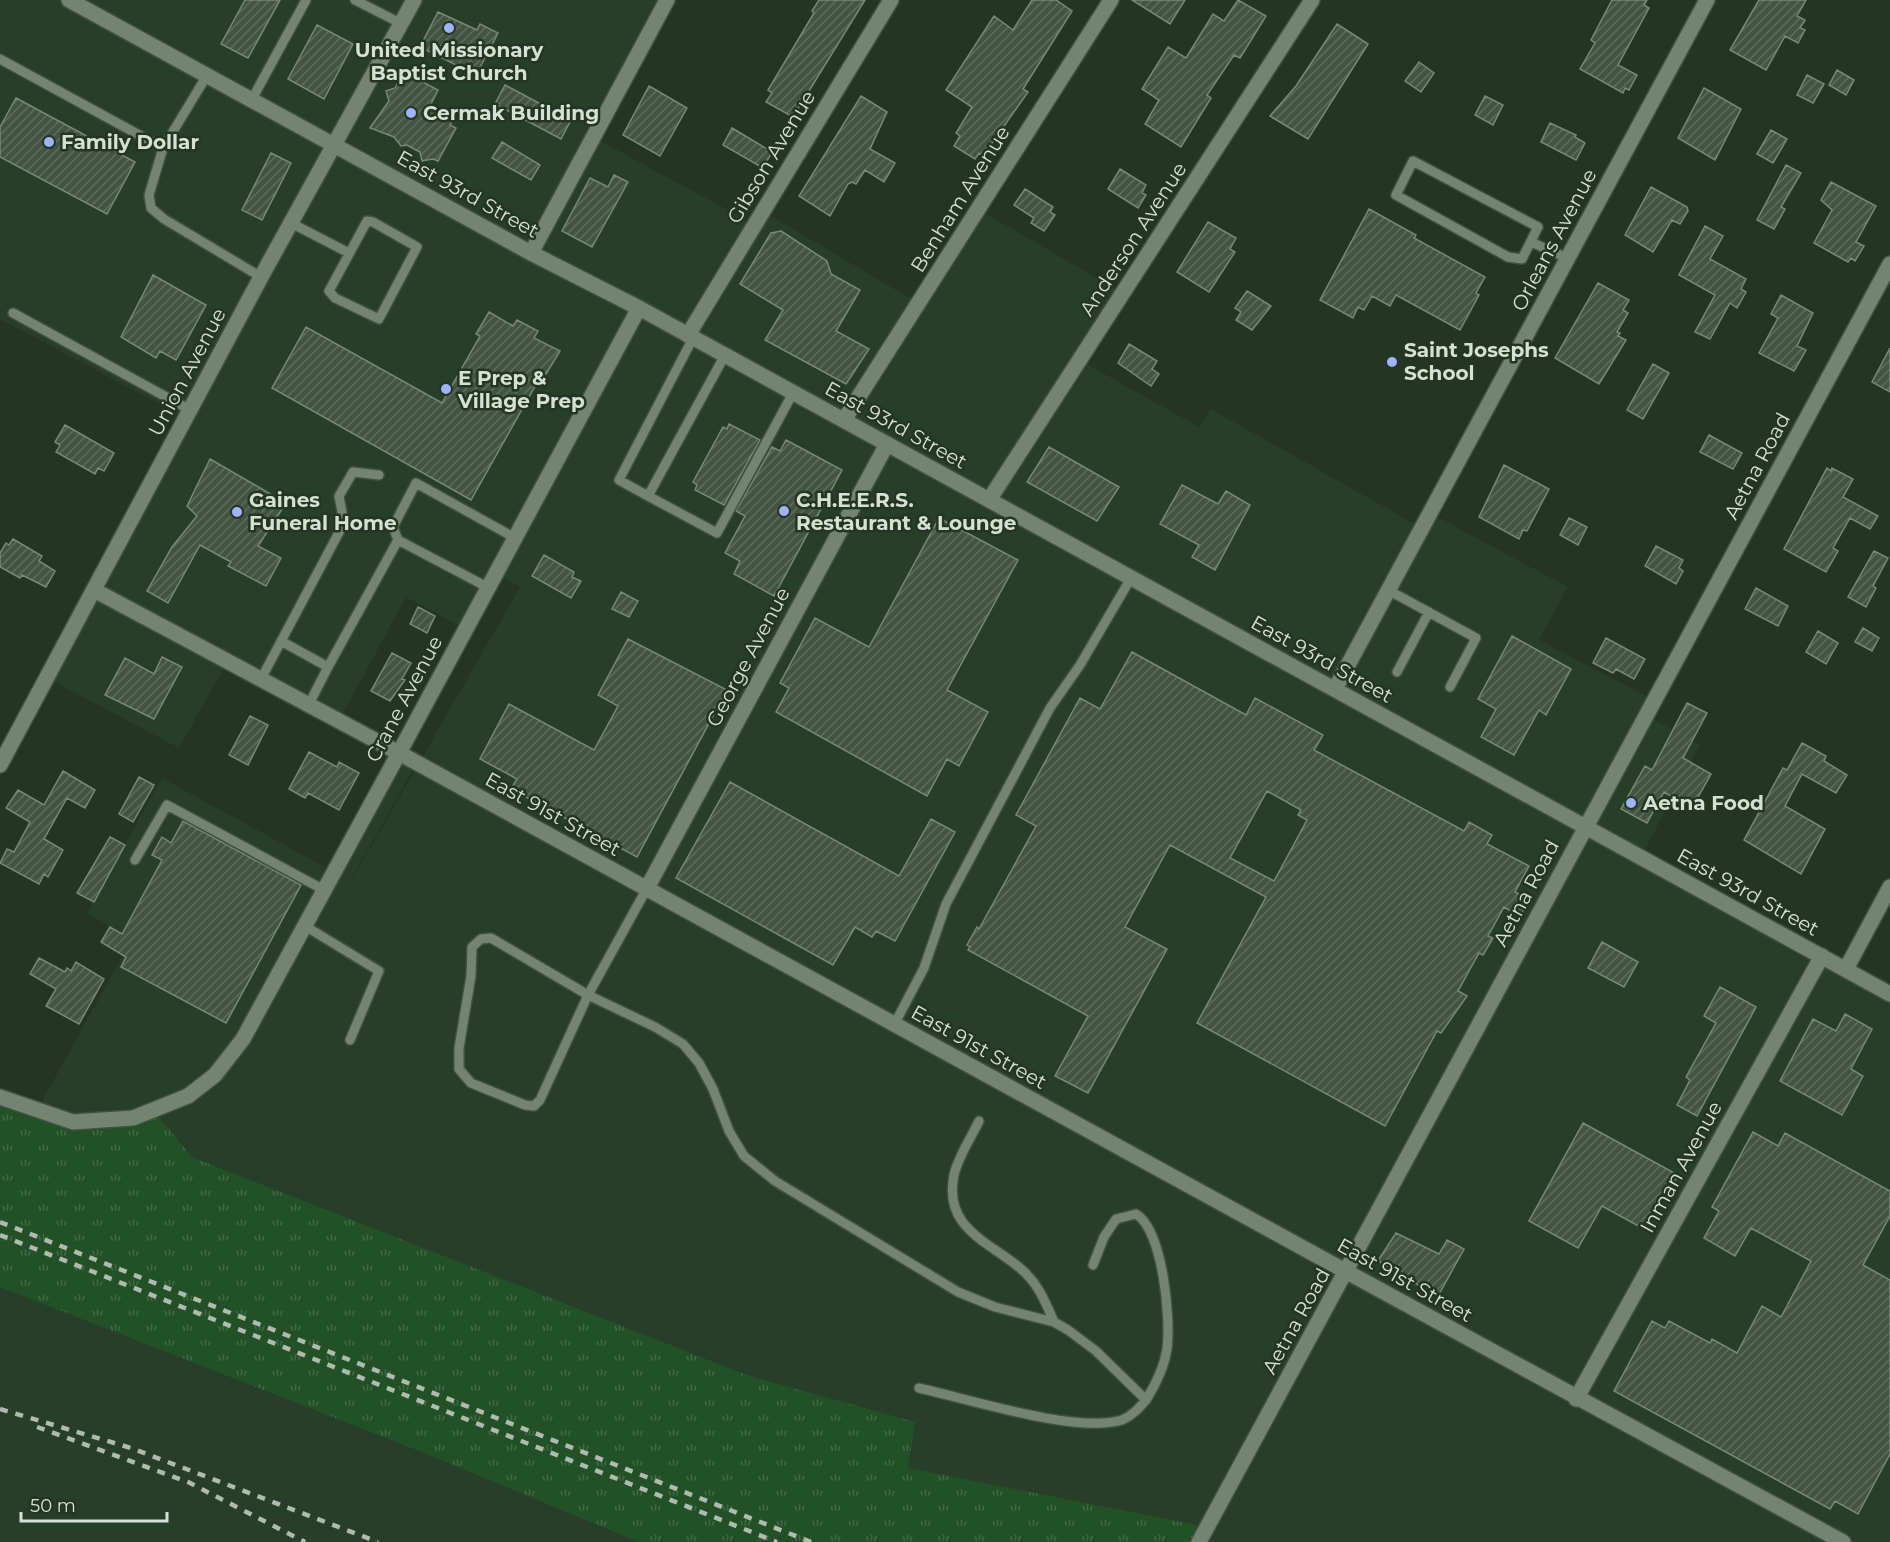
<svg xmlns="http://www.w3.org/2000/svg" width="1890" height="1542" font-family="Montserrat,sans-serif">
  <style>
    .built { fill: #273e28 }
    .grass { fill: url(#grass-tufts) }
    .building { fill: url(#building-hatch); stroke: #768a77; stroke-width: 1.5; fill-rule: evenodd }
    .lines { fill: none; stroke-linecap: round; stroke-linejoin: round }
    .service-casing { stroke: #415041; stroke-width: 12 }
    .minor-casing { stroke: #415041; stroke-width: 18 }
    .tertiary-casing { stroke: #415041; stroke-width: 18 }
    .secondary-casing { stroke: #415041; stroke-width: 18 }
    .service { stroke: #728572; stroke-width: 9 }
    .minor { stroke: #728572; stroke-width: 15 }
    .tertiary { stroke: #728572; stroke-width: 15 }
    .secondary { stroke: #728572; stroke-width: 15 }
    .rail { stroke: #aebbae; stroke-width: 4.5; stroke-dasharray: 8 8; stroke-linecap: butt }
    .poi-dot { fill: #9cb4fd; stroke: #243524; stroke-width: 2 }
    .labels { text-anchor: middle; stroke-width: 5; stroke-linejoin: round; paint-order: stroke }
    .poi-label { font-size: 20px; font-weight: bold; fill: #d6e1d6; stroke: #243524; text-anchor: start }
    .street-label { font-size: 20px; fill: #d6e1d6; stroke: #243524 }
  </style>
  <defs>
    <pattern id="grass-tufts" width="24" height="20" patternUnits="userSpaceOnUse" patternTransform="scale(1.5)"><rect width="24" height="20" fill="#235127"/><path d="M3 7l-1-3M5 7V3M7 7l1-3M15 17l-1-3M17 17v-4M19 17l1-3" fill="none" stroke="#426a46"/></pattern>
    <pattern id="building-hatch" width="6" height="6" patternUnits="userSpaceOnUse" patternTransform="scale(1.5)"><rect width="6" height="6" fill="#425542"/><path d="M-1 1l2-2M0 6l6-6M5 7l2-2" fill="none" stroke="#5d6d5d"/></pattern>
  </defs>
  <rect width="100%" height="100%" fill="#243524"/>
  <path class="built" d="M0,0H667L593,137L754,224L763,211L918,303L978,209L1123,293L1080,360L1199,427L1211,409L1422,528L1430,513L1568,587L1539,640L1654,700L1646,715L1700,745L1641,857L1890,994V1542H0V1191L73,1122L37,1110L132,939L87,913L162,778L334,872L399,753L417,762L327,923L520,587L496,574L466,629L406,597L339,721L228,661L179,748L47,678L186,418L0,319Z"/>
  <path class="grass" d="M0,1097L73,1122L153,1110L192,1157L749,1376L915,1422L908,1468L1207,1527L1199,1542H639L417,1450L0,1287Z"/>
  <path class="building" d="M245,0H280L248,58L221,44Z
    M819,0H865L793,117L766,102L772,93L768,90L814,13L812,11Z
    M1032,0H1056L1072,11L1023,89L1028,92L983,156L979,153L975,159L954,146L960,136L956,133L972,107L946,90L994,16L1013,30Z
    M1132,0H1185L1170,24Z
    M1238,0L1266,16L1240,58L1234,55L1207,95L1211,98L1181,147L1145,124L1159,100L1142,89L1168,47L1186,58L1213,14L1224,21Z
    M1612,0H1647L1644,5L1649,8L1618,65L1637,75L1629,90L1625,88L1623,93L1580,69L1595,43L1591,40Z
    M1759,0H1806L1797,16L1805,20L1800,28L1805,30L1798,43L1785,36L1766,70L1730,50Z
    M438,12L477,30L480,24L498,33L476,75L420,47Z
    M1337,24L1368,44L1308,139L1270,116L1296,86Z
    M317,25L353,44L324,99L288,79Z
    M1419,62L1434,73L1421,92L1405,81Z
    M1837,70L1854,80L1846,95L1829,85Z
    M404,72L438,90L431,104L435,106L433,109L453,120L450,125L456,128L438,161L433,159L422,161L420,152L407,145L401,146L394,137L370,128L389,101L386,91L395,88Z
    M1807,75L1824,84L1813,103L1797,95Z
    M505,85L571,120L561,139L495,104Z
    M649,86L687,108L660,156L623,135Z
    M1704,88L1741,109L1715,160L1678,138Z
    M861,96L887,112L870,149L895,163L884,182L865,170L856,184L852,182L848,184L830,216L799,196Z
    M1485,96L1503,105L1493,125L1475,115Z
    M16,98L135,162L107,214L0,157V127Z
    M1550,123L1576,135L1575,137L1585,143L1576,160L1541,142Z
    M732,128L772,152L763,168L723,145Z
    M1771,130L1787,139L1773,163L1757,154Z
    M502,142L540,165L531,180L492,158Z
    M271,153L291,163L262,220L242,210Z
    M1786,165L1801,173L1781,207L1785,209L1774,229L1757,220Z
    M1120,169L1146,185L1142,193L1146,195L1138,208L1108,189Z
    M614,175L628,182L592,247L562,231L590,178L608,187Z
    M1831,182L1876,206L1856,242L1864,246L1855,261L1851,258L1848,262L1814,243L1832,210L1821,200Z
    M1651,187L1687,207L1688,211L1680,224L1672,220L1653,252L1625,235Z
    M1025,189L1053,207L1050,212L1055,215L1044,231L1031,223L1034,218L1014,205Z
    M1369,209L1416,235L1414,238L1485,277L1476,293L1479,295L1460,330L1396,295L1390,306L1372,296L1364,310L1358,307L1353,318L1320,300Z
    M1208,222L1236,238L1230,249L1235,252L1209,292L1177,272Z
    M1705,226L1723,236L1710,259L1746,279L1741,289L1746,292L1737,308L1730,303L1710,339L1695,332L1715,295L1679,275Z
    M781,231L827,261L831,274L860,290L836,331L869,349L846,384L765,340L783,310L740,284L771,233Z
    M153,275L206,305L176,360L160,351L156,358L121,337Z
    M1598,283L1629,300L1623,310L1628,313L1617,332L1620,333L1618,336L1626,340L1599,384L1555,358Z
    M1247,291L1271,306L1252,330L1236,320L1241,312L1235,308Z
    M1781,295L1813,313L1797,346L1806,350L1794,371L1759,353L1778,318L1771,314Z
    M489,312L513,326L517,320L538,331L534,338L560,351L546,374H542L471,500L272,388L306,327L442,403L480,336L476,334Z
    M1129,344L1157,361L1152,369L1159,374L1151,386L1118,363Z
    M1890,348V392L1872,382Z
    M1653,364L1669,373L1643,419L1627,410Z
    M729,424L760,440L724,505L695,490L697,485L693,482L723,427L727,429Z
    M65,425L114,453L104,471L98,468L95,474L56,452L60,445L55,442Z
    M1709,435L1742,453L1733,469L1700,452Z
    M786,440L842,470L774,596L734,574L740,561L725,553L745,516L736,511L772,447L780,451Z
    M1049,447L1119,487L1097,521L1027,482Z
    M210,459L286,503L258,546L281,558L266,586L228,566L231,562L200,545L168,603L147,591L172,547L197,516L187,506Z
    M1504,465L1549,489L1527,531L1523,530L1519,539L1479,517Z
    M1827,468L1831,471L1832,468L1853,479L1843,497L1878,516L1870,529L1850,518L1833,548L1838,551L1826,572L1784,549Z
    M1182,485L1218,504L1226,491L1250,505L1215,570L1192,557L1199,545L1160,524Z
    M939,518L1018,560L947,690L988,712L959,766L947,759L927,796L776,712L789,688L780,683L815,618L869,647Z
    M1569,518L1587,527L1578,545L1560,535Z
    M13,539L42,556L39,561L55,571L46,587L22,575L20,578L0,567V553L6,543L9,545Z
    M1656,546L1683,560L1679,568L1683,571L1676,584L1645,566Z
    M1874,551L1888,558L1873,586L1876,588L1866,607L1848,597Z
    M544,555L574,572L572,577L581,581L571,598L532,576Z
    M1756,588L1788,606L1778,626L1745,609Z
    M621,592L638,601L629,617L612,609Z
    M418,607L435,616L427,633L410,624Z
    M1863,628L1879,638L1872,651L1855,642Z
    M1818,631L1838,643L1826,664L1806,652Z
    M1512,636L1571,669L1546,715L1539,710L1514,755L1481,737L1496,709L1478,699Z
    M1606,638L1645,659L1634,679L1616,669L1613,673L1593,663Z
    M628,639L727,690L637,857L511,789L517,779L480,759L509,704L594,750L618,706L598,695Z
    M1132,652L1246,715L1255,698L1323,735L1314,750L1464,831L1469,822L1492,835L1487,844L1529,866L1515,892L1529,900L1520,916L1504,907L1488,936L1493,938L1483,955L1479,953L1458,991L1467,996L1441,1033L1437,1031L1385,1126L1197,1023L1266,897L1170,845L1125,927L1167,949L1088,1093L1055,1076L1088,1016L968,950L970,947L967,945L977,927L979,929L1036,826L1016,815L1080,698L1100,709ZM1267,791L1301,810L1298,815L1307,820L1274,881L1230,858Z
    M392,653L411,663L402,679L405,680L390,701L371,691Z
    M162,657L182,667L154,719L105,695L125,658L154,674Z
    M1687,703L1707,713L1683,758L1711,774L1692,808L1664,792L1647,823L1621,809L1645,766L1652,770Z
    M250,716L268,725L248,765L229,755Z
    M1802,743L1826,756L1824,761L1847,775L1836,793L1802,774L1785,806L1825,829L1801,874L1744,840L1783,768L1787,770Z
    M309,752L337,767L339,762L359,773L339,810L308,793L305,798L289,789Z
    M63,771L95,790L85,808L67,798L44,839L63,850L48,877L44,874L39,884L0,863L7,849L14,852L30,822L6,808L18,790L44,805Z
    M139,777L154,785L133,822L119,814Z
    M730,782L899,876L931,819L955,832L895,941L876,931L872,937L855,927L833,965L676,878Z
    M183,821L301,885L226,1023L121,967L126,957L101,942L110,927L122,934L162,860L152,855L162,837L171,843Z
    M110,837L125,845L94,902L77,893Z
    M1602,942L1638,962L1624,987L1588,968Z
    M39,958L65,972L67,968L71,971L76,962L104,979L79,1024L46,1006L56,989L30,974Z
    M1720,987L1756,1007L1697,1116L1677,1105L1690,1080L1686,1077L1716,1023L1704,1016Z
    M1845,1014L1872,1029L1851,1069L1863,1076L1842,1115L1780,1081L1813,1019L1836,1031Z
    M1583,1123L1678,1175L1665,1199L1662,1197L1644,1229L1602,1206L1578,1248L1529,1221Z
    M1753,1132L1778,1146L1785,1133L1890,1191V1216L1863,1265L1890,1280V1454L1858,1514L1835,1501L1830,1509L1614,1391L1652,1321L1665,1328L1669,1321L1710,1343L1712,1339L1737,1353L1762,1306L1781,1317L1811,1261L1751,1228L1735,1256L1704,1238L1719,1211L1712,1207Z
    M1396,1233L1439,1254L1447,1240L1464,1249L1438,1296L1382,1265L1379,1259Z"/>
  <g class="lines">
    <defs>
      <path id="service" d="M355,0L400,23
        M0,59L163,148L206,77
        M251,101L306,0
        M163,148L149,195L151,208L164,219L261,277
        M1413,161L1538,227L1522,259L1508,257L1396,195Z
        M367,221L373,222L417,247L379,319L335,298L329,291Z
        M291,223L349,253
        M1531,242L1567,258
        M13,313L190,410
        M725,355L648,496L717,533L793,393
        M648,496L619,480L693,338
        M398,540L489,588
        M1388,590L1476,638L1450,687
        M281,641L328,667L309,704
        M328,667L398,540L393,527L416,483L515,538
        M1397,672L1429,612
        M261,679L344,523L339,496L353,472L379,475
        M135,860L167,805L324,890
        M646,890L588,995L655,1027L683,1044L699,1063L713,1089L729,1131L744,1156L775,1181L958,1292L995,1307L1054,1322L1068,1330L1096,1351L1146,1400C1156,1384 1164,1368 1167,1349C1171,1319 1163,1230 1136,1214L1116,1219L1104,1237L1093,1265
        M305,926L379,971L350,1040
        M491,938L588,995L540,1100L534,1106L525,1105L471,1083L459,1069V1048L471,976L472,947L481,939Z
        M894,1025L924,968L946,904L1050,708L1080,665L1131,578
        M979,1121C971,1138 958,1157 954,1175C943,1228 988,1241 1020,1268C1038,1283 1045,1301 1054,1322
        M919,1388C968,1399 1077,1434 1122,1420C1132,1416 1139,1408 1146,1400"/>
      <path id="minor" d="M531,253L667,0
        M688,335L891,0
        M844,420L1111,0
        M989,500L1312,0
        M94,590L399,753L639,308
        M1335,689L1707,0
        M1586,827L1890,264
        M646,890L887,444
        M1846,969L1890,887
        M1347,1272L1843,1542
        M1576,1399L1822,956"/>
      <path id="tertiary" d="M0,1097L73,1122L133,1118L188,1096L215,1075L243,1039L399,753L1347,1272
        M1199,1542L1586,827"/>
      <path id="secondary" d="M69,0L531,253L639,308L1890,994
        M0,765L261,277L414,0"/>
    </defs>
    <use href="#service" class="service-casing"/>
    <use href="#minor" class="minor-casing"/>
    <use href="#tertiary" class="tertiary-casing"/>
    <use href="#secondary" class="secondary-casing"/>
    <use href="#service" class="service"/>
    <use href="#minor" class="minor"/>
    <use href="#tertiary" class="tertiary"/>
    <use href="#secondary" class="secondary"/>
    <path class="rail" d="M0,1222L811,1542
      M0,1235L777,1542
      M0,1409L131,1448L378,1542
      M37,1427L188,1482L305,1542"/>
  </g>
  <g class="poi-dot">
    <circle cx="449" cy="28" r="6"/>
    <circle cx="411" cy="113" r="6"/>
    <circle cx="49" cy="142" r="6"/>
    <circle cx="1392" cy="362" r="6"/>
    <circle cx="446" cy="389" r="6"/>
    <circle cx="784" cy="511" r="6"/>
    <circle cx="237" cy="512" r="6"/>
    <circle cx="1631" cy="803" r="6"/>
  </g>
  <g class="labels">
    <g class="poi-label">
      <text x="449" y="57" text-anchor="middle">United Missionary<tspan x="449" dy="23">Baptist Church</tspan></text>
      <text x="423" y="120">Cermak Building</text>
      <text x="61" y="149">Family Dollar</text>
      <text x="1404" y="357">Saint Josephs<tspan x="1404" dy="23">School</tspan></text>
      <text x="458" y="385">E Prep &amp;<tspan x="458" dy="23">Village Prep</tspan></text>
      <text x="249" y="507">Gaines<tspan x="249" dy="23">Funeral Home</tspan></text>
      <text x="796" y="507">C.H.E.E.R.S.<tspan x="796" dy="23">Restaurant &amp; Lounge</tspan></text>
      <text x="1643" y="810">Aetna Food</text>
    </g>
    <g class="street-label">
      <text transform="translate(771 157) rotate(-59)" y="7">Gibson Avenue</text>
      <text transform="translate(468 194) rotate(29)" y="7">East 93rd Street</text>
      <text transform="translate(960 199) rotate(-58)" y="7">Benham Avenue</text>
      <text transform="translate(1133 239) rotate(-57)" y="7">Anderson Avenue</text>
      <text transform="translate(1554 240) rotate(-62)" y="7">Orleans Avenue</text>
      <text transform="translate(187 372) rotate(-62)" y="7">Union Avenue</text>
      <text transform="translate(896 425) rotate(29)" y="7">East 93rd Street</text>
      <text transform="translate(1757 466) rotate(-62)" y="7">Aetna Road</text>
      <text transform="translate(748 657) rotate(-62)" y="7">George Avenue</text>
      <text transform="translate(1322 659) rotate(29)" y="7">East 93rd Street</text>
      <text transform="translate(404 699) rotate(-62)" y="7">Crane Avenue</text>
      <text transform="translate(553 814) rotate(29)" y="7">East 91st Street</text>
      <text transform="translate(1748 892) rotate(29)" y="7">East 93rd Street</text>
      <text transform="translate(1526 893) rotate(-62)" y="7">Aetna Road</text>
      <text transform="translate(979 1047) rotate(29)" y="7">East 91st Street</text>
      <text transform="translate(1681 1167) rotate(-61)" y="7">Inman Avenue</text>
      <text transform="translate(1405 1280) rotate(29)" y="7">East 91st Street</text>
      <text transform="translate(1296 1321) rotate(-61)" y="7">Aetna Road</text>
    </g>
  </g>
  <path d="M21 1512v9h146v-9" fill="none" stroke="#d6e1d6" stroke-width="3"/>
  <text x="30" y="1512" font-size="18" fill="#d6e1d6" stroke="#243524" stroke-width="4.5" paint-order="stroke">50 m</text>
</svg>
